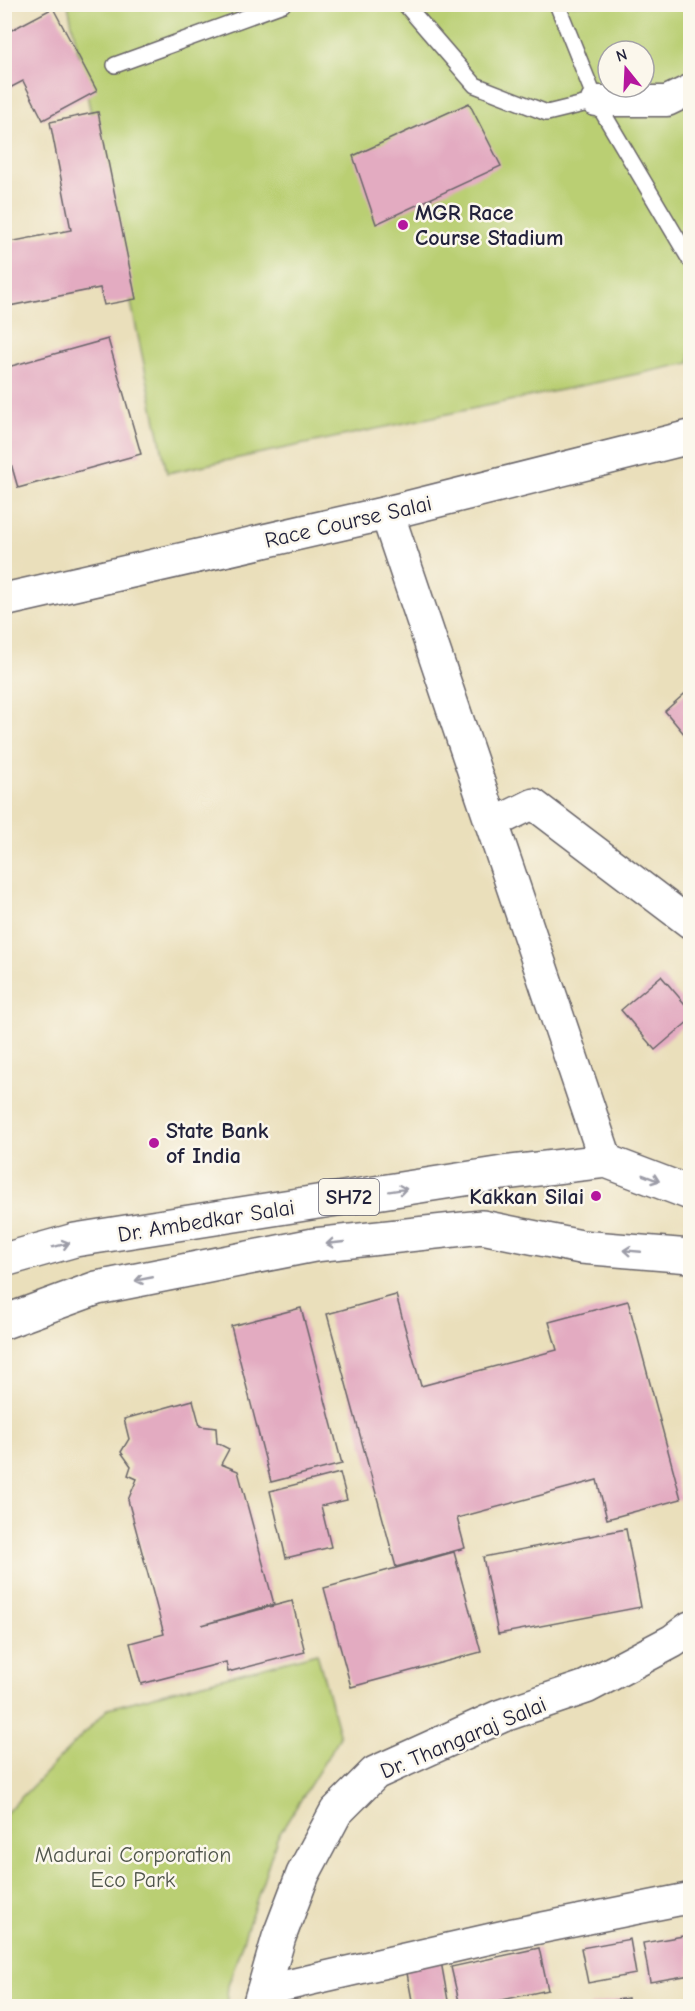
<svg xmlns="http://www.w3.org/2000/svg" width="695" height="2011" font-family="'Comic Neue',sans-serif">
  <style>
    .green { fill: #bacf73; stroke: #6e7857; stroke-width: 1.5; fill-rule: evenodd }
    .building { fill: #e3abc1 }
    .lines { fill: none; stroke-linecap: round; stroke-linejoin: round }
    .lane-casing { stroke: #686468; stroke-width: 18 }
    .street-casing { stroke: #686468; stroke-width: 33 }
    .secondary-casing { stroke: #686468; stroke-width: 36 }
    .primary-casing { stroke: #686468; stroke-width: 36 }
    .lane { stroke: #fff; stroke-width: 15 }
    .street { stroke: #fff; stroke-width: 30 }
    .secondary { stroke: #fff; stroke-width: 33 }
    .primary { stroke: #fff; stroke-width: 33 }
    .oneway { stroke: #9c9ca7 }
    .poi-dot { fill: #b5179e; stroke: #fbf7ec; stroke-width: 2 }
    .labels { text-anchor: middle; stroke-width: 5; stroke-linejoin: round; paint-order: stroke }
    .shield { fill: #fbf7ec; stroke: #636270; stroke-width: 1.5 }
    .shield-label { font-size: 21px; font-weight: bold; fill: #22223b }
    .poi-label { font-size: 22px; font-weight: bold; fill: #22223b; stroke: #fbf7ec; text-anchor: start }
    .street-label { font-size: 22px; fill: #22223b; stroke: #fbf7ec }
    .park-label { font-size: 22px; fill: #50564c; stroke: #fbf7ec }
  </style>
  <rect width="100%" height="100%" fill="#fbf7ec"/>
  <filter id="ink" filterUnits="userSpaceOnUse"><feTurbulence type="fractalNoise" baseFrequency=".0167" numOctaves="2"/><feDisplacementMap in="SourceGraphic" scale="12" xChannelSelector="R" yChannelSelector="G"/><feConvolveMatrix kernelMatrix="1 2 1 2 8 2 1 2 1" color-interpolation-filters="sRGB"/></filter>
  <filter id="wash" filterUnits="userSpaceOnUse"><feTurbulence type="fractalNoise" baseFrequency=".008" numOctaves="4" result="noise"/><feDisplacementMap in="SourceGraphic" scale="24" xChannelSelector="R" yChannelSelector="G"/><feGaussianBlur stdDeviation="1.35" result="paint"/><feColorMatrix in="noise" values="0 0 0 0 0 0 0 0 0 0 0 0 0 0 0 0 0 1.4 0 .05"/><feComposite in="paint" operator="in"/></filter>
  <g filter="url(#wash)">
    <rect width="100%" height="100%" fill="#eadfbb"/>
    <path class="green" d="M68,5H690V363L167,473ZM608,51H644V87H608Z
      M317,1653L340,1737L277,1838L228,1986L226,2006H5V1814L109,1708Z"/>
    <g id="blocks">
      <path class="building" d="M53,8L97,91L43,120L23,81L4,91V34Z
        M469,103L501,166L376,224L353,156Z
        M98,112L136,299L104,305L100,288L4,307V243L71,230L50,122Z
        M108,339L141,454L18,488L4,439V368Z
        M690,689V741L665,711Z
        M661,976L690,1010V1020L655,1050L621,1010Z
        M396,1295L421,1386L557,1350L549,1322L628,1301L681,1499L607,1519L597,1480L457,1518L465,1548L396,1567L327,1314Z
        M301,1308L342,1464L271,1482L231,1326Z
        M193,1400L200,1426L216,1428L217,1443L229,1449L221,1464L238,1471L274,1604L202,1625L292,1601L305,1652L228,1672L226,1662L141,1684L130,1643L164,1634L128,1500L137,1479L128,1475L131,1466L121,1452L129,1439L124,1419Z
        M340,1473L347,1500L321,1506L331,1547L286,1558L270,1491Z
        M626,1529L641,1607L498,1634L483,1557Z
        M454,1552L481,1652L351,1687L324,1588Z
        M689,1935L690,1975L650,1982L643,1943Z
        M630,1939L636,1974L588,1983L581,1948Z
        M539,1948L548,1990L475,2006H460L451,1967Z
        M440,1956L449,2006H413L405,1962Z
        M628,1998L629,2006H590V2005Z"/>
    </g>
  </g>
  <g filter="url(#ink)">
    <use href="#blocks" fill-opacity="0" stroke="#686468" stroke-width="1.5"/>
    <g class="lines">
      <defs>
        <path id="lane" d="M405,4L475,85L547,113L596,101L690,260
          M557,4L596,101
          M115,65L283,4"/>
        <path id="street" d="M596,101H667L690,90
          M492,824L533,804L690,923
          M262,1991L511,1934L690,1898"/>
        <path id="secondary" d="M387,513L606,1161
          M4,600L387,513L690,437
          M259,2006L279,1937L303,1874L336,1812L375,1773L501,1716L586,1687L673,1641L690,1628"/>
        <path id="primary" d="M4,1260L75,1240L503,1173L606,1161L690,1193
          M4,1322L97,1288L314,1245L482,1227L581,1247L690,1256"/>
      </defs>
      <use href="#lane" class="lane-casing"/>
      <use href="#street" class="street-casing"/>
      <use href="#secondary" class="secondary-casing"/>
      <use href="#primary" class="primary-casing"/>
      <use href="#lane" class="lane"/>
      <use href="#street" class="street"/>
      <use href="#secondary" class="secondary"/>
      <use href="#primary" class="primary"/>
    </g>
    <defs><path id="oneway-shaft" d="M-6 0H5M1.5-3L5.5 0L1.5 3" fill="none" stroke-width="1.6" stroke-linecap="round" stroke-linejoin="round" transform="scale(1.5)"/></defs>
    <g class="oneway">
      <use href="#oneway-shaft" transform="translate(651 1178) rotate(21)"/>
      <use href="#oneway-shaft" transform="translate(398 1190) rotate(-9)"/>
      <use href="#oneway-shaft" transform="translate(335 1243) rotate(174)"/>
      <use href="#oneway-shaft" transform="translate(61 1245) rotate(-15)"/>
      <use href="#oneway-shaft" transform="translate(632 1251) rotate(-175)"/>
      <use href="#oneway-shaft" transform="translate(144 1279) rotate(169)"/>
    </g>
  </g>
  <g class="poi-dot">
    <circle cx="403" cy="225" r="6"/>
    <circle cx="154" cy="1143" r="6"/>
    <circle cx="596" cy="1196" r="6"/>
  </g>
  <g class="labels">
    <rect class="shield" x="319" y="1179" width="60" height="36" rx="4.5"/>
    <g class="shield-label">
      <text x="349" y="1204">SH72</text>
    </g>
    <g class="poi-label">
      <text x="415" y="220">MGR Race<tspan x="415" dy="25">Course Stadium</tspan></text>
      <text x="166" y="1138">State Bank<tspan x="166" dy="25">of India</tspan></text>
      <text x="584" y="1204" text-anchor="end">Kakkan Silai</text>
    </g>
    <g class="street-label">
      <text transform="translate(348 521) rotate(-13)" y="8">Race Course Salai</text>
      <text transform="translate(206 1220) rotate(-9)" y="8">Dr. Ambedkar Salai</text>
      <text transform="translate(463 1737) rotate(-23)" y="8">Dr. Thangaraj Salai</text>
    </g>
    <g class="park-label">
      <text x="133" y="1862">Madurai Corporation<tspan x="133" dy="25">Eco Park</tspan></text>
    </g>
  </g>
  <rect width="695" height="2011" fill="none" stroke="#fbf7ec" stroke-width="24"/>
  <g transform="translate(626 69) rotate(342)"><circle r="28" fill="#fbf7ec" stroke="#a4a2a5" stroke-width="1.5"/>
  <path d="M0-4.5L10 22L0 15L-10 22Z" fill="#b5179e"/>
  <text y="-9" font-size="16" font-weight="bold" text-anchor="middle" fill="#22223b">N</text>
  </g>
</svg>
